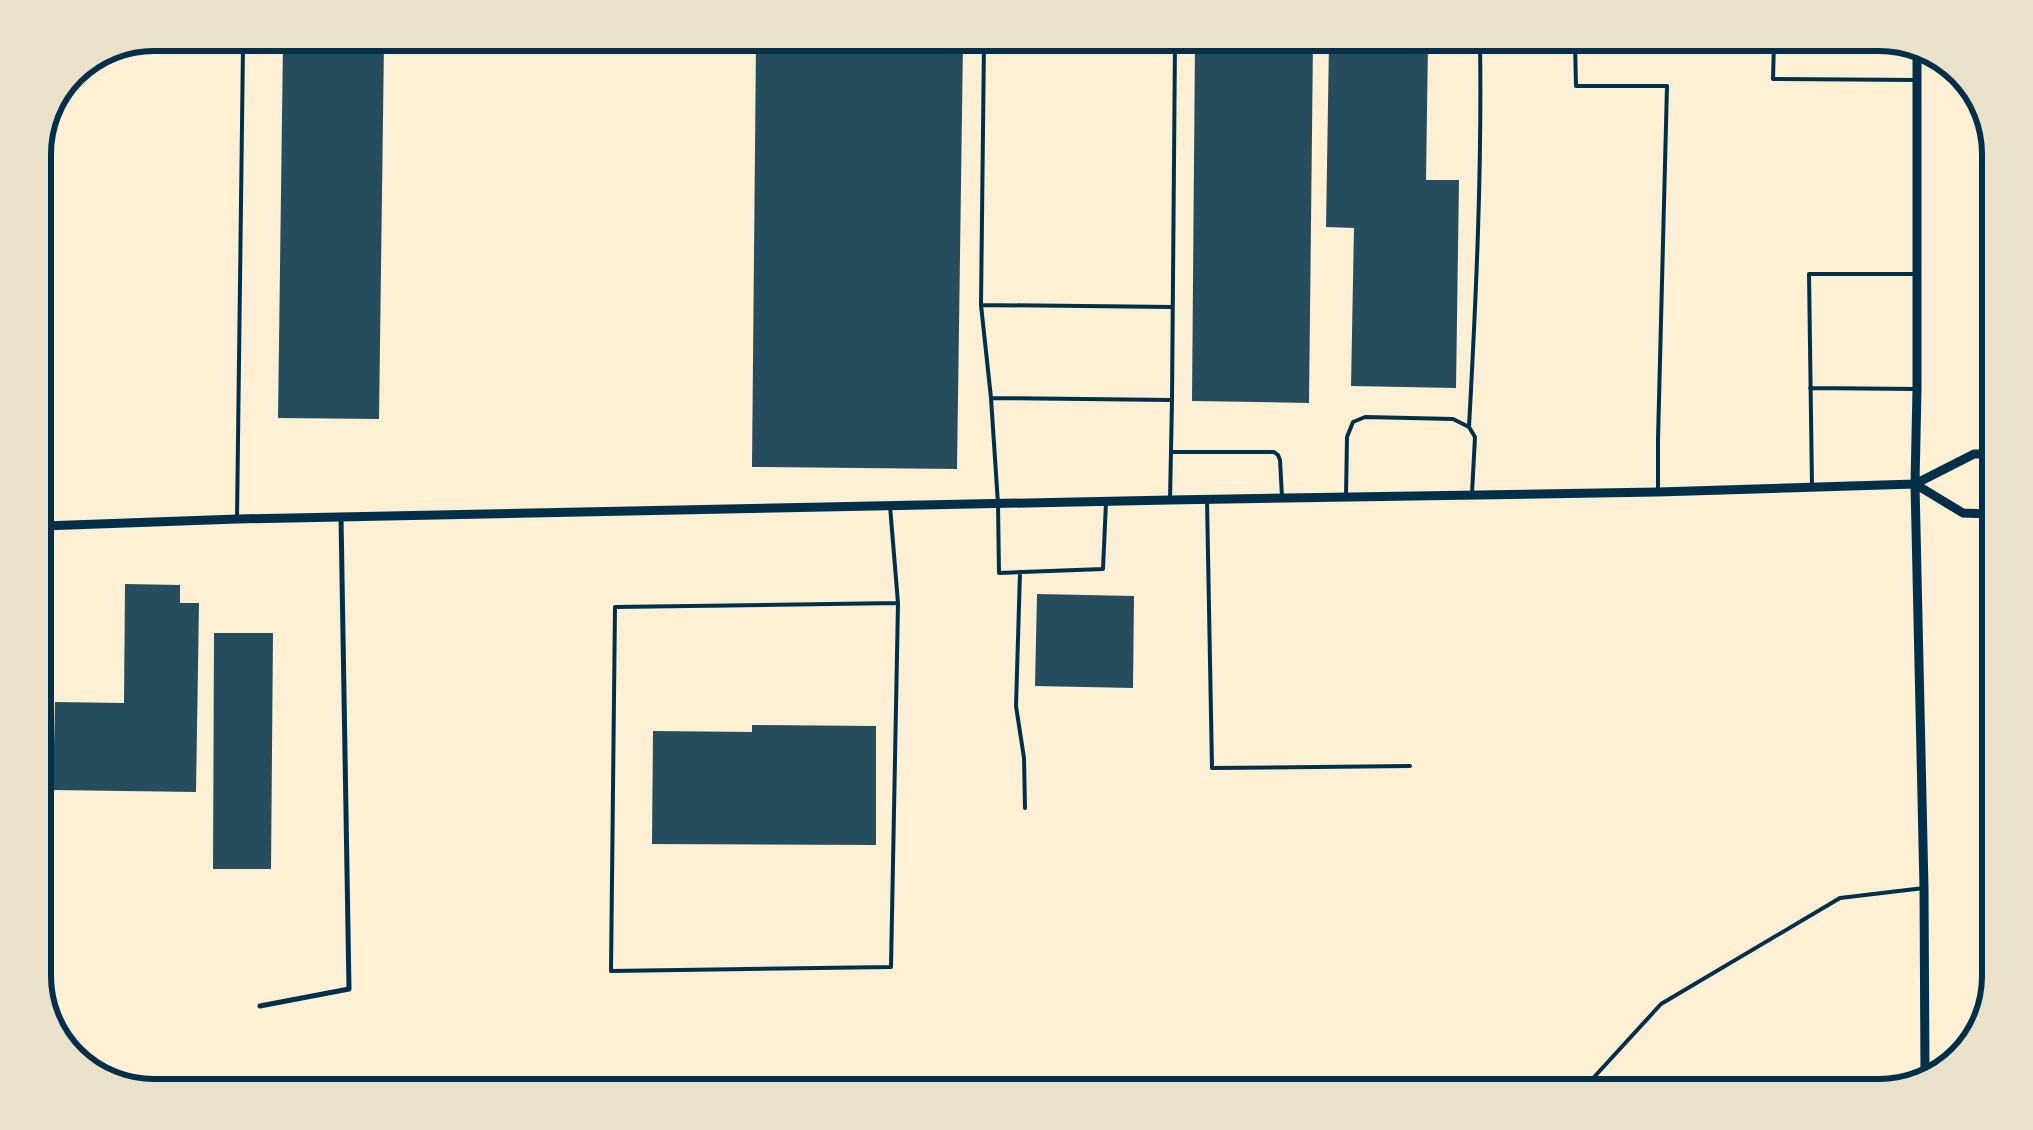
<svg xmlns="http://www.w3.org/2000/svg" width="2033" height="1130" font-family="Overpass,sans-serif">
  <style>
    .building { fill: #264d5e }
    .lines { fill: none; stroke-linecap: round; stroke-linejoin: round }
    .service { stroke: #003049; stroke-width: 4 }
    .minor { stroke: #003049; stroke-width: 5 }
    .tertiary { stroke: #003049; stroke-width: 9 }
    .rim { fill: none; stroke: #003049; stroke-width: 6 }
  </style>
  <rect width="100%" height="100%" fill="#fdf0d5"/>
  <path class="building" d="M283,42H384L379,419L278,418Z
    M756,42H963L957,469L752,467Z
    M1195,42H1313L1309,403L1192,401Z
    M1329,42H1428L1426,180H1459L1456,388L1351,386L1354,228L1326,227Z
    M125,584L180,585V603H199L196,792L53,790L55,702L124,703Z
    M1037,594L1134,596L1133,688L1035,686Z
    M214,633H273L271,869H213Z
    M752,725L876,726V845L652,844L653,731L752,732Z"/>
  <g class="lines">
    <path class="service" d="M984,42L981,305L991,398
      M1575,42L1576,86H1667L1658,439V492
      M1774,42L1773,79L1917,80
      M981,305L1172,307
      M1810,388L1916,389
      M1172,400L1175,42
      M1171,452H1274L1278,455L1280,460L1282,497
      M1812,486L1809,274H1917
      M1472,493L1475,437L1469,427C1476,299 1482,171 1480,42
      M1346,497L1347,437L1353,422L1365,417L1453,419L1469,427
      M1207,500L1212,768L1410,766
      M1106,502L1103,569L999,573L998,504L991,398L1172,400L1170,500
      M890,506L898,603
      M237,519L243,46
      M1020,572L1016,706L1024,758L1025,808
      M898,603L891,967L611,971L615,607Z
      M1585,1087L1661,1004L1840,898L1924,888"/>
    <path class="minor" d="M260,1006L349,989L341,517"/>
    <path class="tertiary" d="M1917,53V389L1915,484L1924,888L1925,1075
      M1915,484L1963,513L1990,514
      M43,526L237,519L1170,500L1658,492L1915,484L1974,454H1990"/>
  </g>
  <path d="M0 0H2033V1130H0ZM154 51H1879A103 103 0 0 1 1982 154V976A103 103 0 0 1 1879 1079H154A103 103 0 0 1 51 976V154A103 103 0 0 1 154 51Z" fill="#e9e1ca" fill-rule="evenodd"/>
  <path class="rim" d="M154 51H1879A103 103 0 0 1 1982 154V976A103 103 0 0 1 1879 1079H154A103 103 0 0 1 51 976V154A103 103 0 0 1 154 51Z"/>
</svg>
